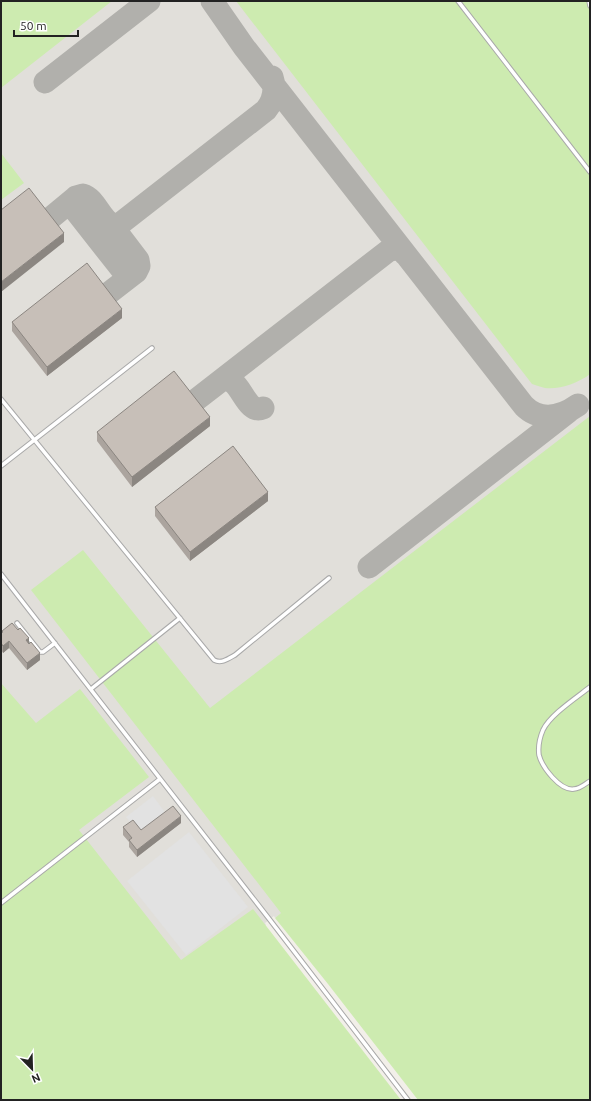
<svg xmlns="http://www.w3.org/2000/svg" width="591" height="1101" font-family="Ubuntu,sans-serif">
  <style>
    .airport { fill: #e1dfda }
    .grass { fill: #cdebb0 }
    .parking { fill: #e2e2e2 }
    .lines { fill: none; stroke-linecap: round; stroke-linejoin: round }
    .taxiway { stroke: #b1b0ac; stroke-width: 23 }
    .lane-casing { stroke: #a9a9a9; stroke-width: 5.5 }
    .lane { stroke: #fff; stroke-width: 3.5 }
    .wall { fill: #aba49e }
    .shaded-wall { fill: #8b8681 }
    .building { fill: #c7bfb8; stroke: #8b8681 }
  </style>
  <rect width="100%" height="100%" fill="#f2efe9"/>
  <path class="airport" d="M44,1H590V790L296,902L275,918L274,916L265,923L266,925L1,1100V53Z"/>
  <path class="grass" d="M1,1H112L1,88Z
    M236,1H590V374C579,383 558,390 545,388C540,387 536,385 532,384Z
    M1,153L24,183L1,200Z
    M590,416V1100H418L328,984L275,918L281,913L31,590L83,550L210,708Z
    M1,683L36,723L80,689L149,777L79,830L181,960L253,909L401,1100H1Z"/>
  <path class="parking" d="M153,796L167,815L141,835L126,817Z
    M189,832L248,907L186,955L127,881Z"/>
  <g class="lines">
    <path class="taxiway" d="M212,1L244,47L524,406C540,422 561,417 578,405
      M45,82L149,1
      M76,197L73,204L75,210L123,271L129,274L136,272
      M47,221L76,197L83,195C98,199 103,231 121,223L117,228L119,235L138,260L139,266L136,272L105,296
      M121,223L266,110C274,100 276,89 272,77
      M221,381C241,372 244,416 263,408
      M192,403L388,251C395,248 400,249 405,254
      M369,567L568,412"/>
    <defs>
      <path id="lane" d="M458,1L590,172
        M589,1L590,6
        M1,399L214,660C221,664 228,659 235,655L329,578
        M1,466L152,348
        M1,574L270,920L408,1100
        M17,623L40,652H43L55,643
        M590,687C576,698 550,715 543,730C540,737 538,747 539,755C542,767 560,791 574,789C580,789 585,784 590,781
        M91,689L180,618
        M1,903L160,779"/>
    </defs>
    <use href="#lane" class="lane-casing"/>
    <use href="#lane" class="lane"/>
  </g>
  <path class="wall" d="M122,318L47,376L12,331V322Z
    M210,426L132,487L97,441V432Z
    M268,501L190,561L155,516V507Z
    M18,630L29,638V644L40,660L27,670L9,648L3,653L1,650V633L2,631Z
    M181,823L137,857L129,847V842L123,835V827L141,830Z"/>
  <path class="shaded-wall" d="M64,233V242L1,292V282Z
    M122,309V318L47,376V367Z
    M210,417V426L132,487V477Z
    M268,492V501L190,561V552Z
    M29,638V645L26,640Z
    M9,641V648L3,653V646Z
    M40,653V660L27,670V663Z
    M181,816V823L137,857V850Z"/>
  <path class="building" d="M29,188L64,233L1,282V210Z
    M87,263L122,309L47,367L12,322Z
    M174,371L210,417L132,477L97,432Z
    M233,446L268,492L190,552L155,507Z
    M12,623L18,630L20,628L29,638L26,640L29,644L31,642L40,653L27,663L9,641L3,646L1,643V633L3,632L2,631Z
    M173,806L181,816L137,850L129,840L132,838L123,827L133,820L141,830Z"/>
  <rect width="591" height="1101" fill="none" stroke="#222222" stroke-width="4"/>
  <g transform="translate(32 1069) rotate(157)" stroke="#ffffff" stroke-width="3" paint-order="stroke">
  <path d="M0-3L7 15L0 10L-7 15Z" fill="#222222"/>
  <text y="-6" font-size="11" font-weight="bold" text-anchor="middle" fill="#222222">N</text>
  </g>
  <path d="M14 30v6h64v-6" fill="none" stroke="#222222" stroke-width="2"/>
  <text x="20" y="30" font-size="12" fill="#222222" stroke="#ffffff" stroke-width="3" paint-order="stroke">50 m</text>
</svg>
